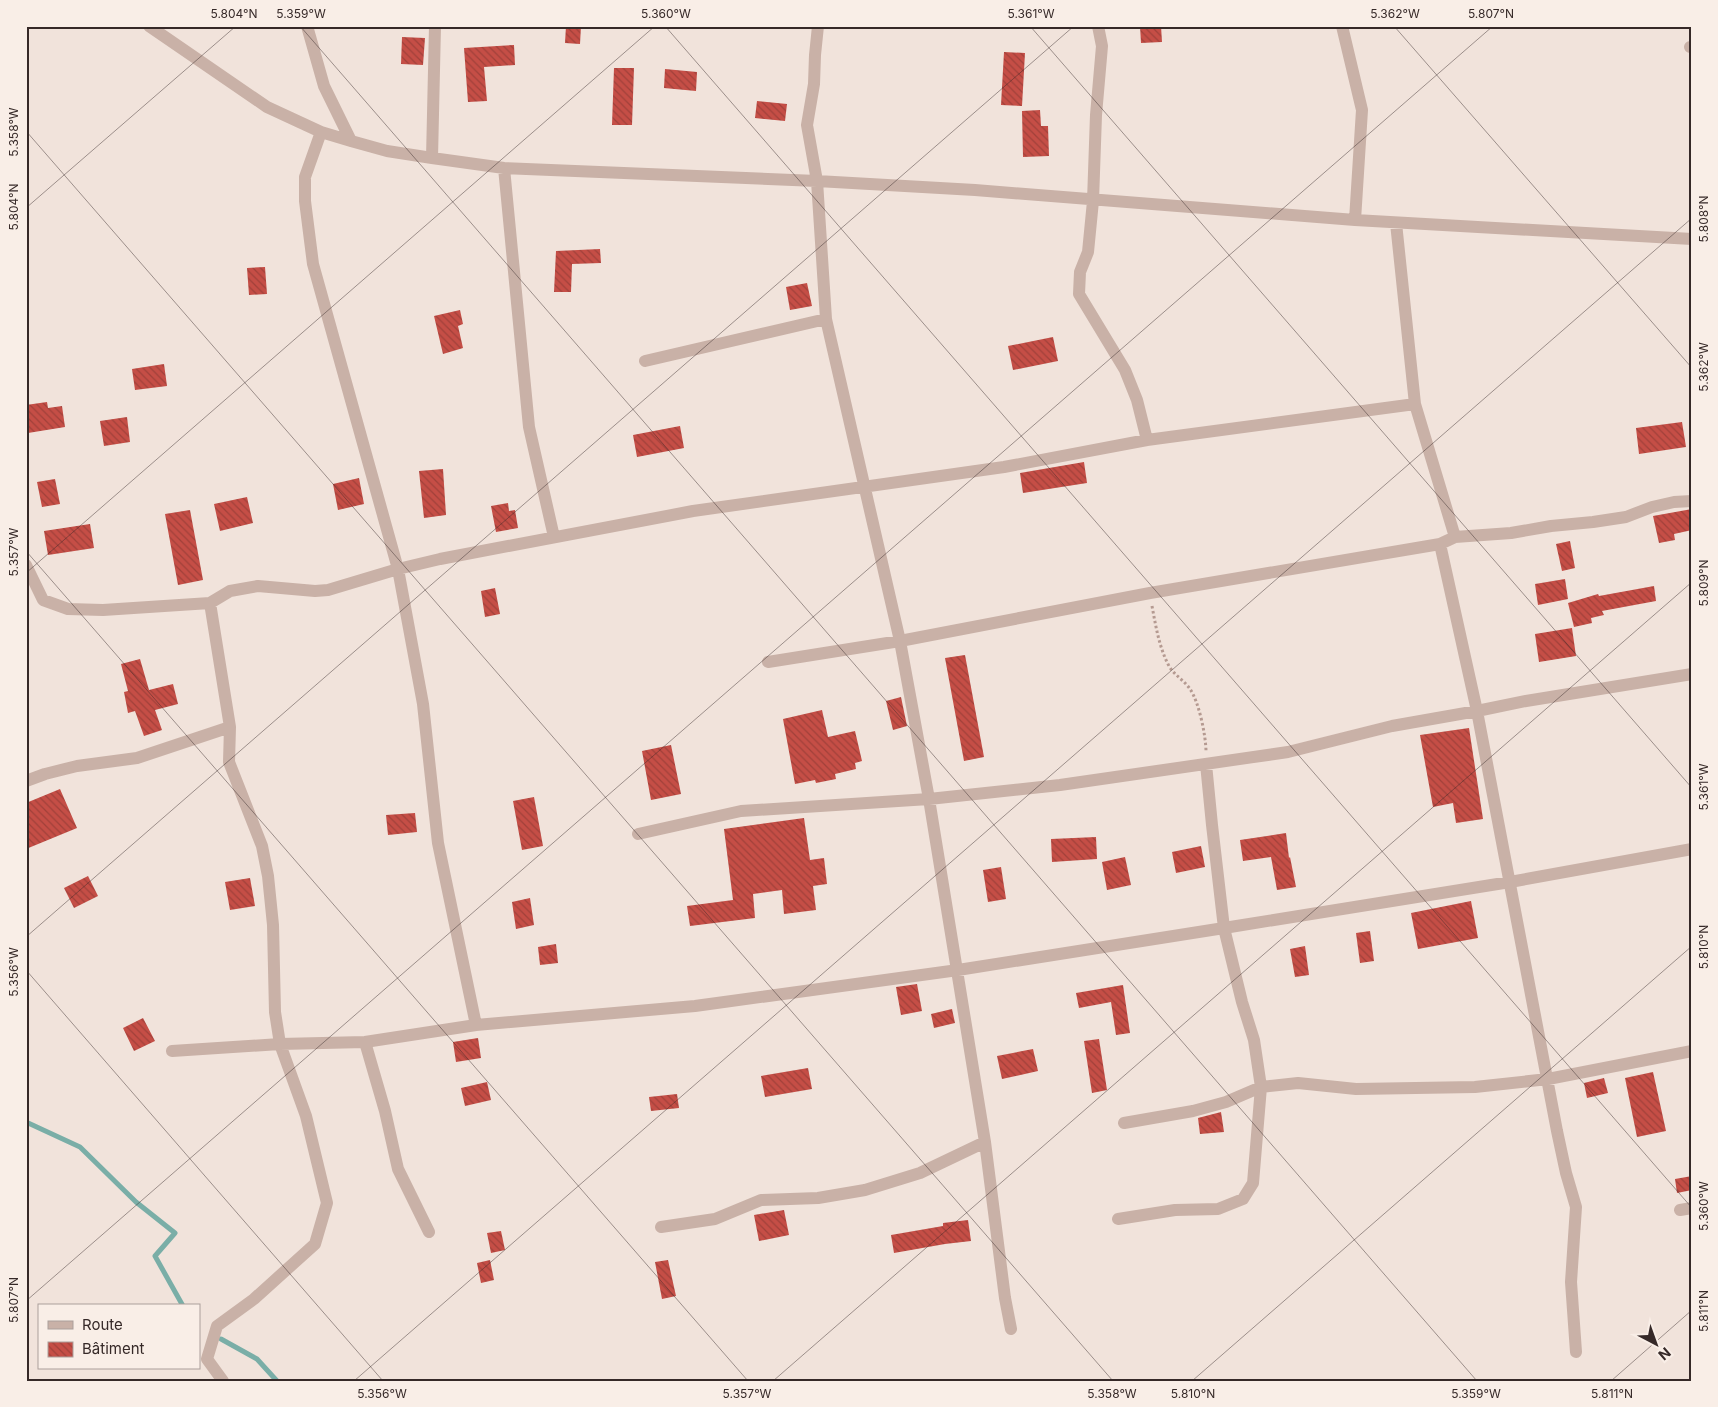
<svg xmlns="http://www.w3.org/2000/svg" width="1718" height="1407" font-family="Inter,sans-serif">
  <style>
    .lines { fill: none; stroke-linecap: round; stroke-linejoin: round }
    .stream { stroke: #7aaea7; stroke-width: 5 }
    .building { fill: url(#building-back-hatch) }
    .path { stroke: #b59a91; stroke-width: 3; stroke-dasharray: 2.5 2.5; stroke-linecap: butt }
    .minor { stroke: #c9b1a7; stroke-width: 12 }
    .ticks { fill: none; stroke: #362928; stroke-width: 1; stroke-opacity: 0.45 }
    .neatline { fill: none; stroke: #362928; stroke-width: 2 }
    .ticks-label { font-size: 12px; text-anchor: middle; fill: #362928 }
  </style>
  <defs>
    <pattern id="building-back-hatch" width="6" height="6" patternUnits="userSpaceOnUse" patternTransform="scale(1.25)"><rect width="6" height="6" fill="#c54e46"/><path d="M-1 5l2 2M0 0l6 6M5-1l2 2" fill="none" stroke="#a1413a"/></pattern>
  </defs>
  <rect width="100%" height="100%" fill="#f1e3db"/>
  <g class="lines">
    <path class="stream" d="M26,1122L80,1147L136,1202L175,1233L155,1256L183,1306
      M221,1339L257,1359L277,1381"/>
  </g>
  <path class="building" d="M566,26H581L580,44L565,43Z
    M1140,26H1161L1162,42L1141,43Z
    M402,37L425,38L423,65L401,64Z
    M514,45L515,65L484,67L487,101L468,102L464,48Z
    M1004,52L1025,53L1022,106L1001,105Z
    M614,68H634L632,125H612Z
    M665,69L697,72L696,91L664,88Z
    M757,101L787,104L785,121L755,118Z
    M1040,110L1041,126H1048L1049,156L1023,157L1022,111Z
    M600,249L601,263L572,264L571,292H554L556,251Z
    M265,267L267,294L249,295L247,268Z
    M807,283L812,306L790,310L786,287Z
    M460,310L463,324L458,326L463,348L443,354L434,316Z
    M1053,337L1058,361L1013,370L1008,346Z
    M164,364L167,386L135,390L132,369Z
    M47,402L48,408L62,406L65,427L28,433L26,405Z
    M127,417L130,442L104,446L100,421Z
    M1682,422L1686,447L1639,454L1636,428Z
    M680,426L684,448L637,457L633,435Z
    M1084,462L1087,483L1023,493L1020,473Z
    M443,469L446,515L424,518L419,471Z
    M359,478L364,504L338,510L333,484Z
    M55,479L60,504L42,507L37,482Z
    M247,497L253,523L220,531L214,504Z
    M508,503L509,511L515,510L518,528L496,532L491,506Z
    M1692,509V530L1674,534L1675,540L1659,543L1653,516Z
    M190,510L203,580L178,585L165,514Z
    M90,524L94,548L48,555L44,531Z
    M1570,541L1575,568L1562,571L1556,544Z
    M1565,579L1568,599L1538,605L1535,584Z
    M1654,586L1656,601L1602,611L1604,615L1591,618L1592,623L1574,627L1568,603L1598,594L1599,596Z
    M495,588L500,614L485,617L481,591Z
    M1572,628L1576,656L1539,662L1535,634Z
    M965,655L984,757L964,761L945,658Z
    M140,659L149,690L173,684L178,704L155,710L162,730L144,736L135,711L128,713L124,692L128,691L121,664Z
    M901,697L907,726L893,730L886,701Z
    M822,710L828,737L855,731L862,761L855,763L856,769L835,774L836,779L816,783L815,780L795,784L783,719Z
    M1469,728L1483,819L1456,823L1453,803L1433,807L1420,735Z
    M671,745L681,794L651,800L642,751Z
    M60,789L77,828L26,849V803Z
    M534,797L543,846L522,850L513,801Z
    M415,813L417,832L388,835L386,815Z
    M804,818L810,860L824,858L827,884L813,886L816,910L784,914L782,890L753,894L755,918L690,926L687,906L733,900L724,829Z
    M1286,833L1289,858L1290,857L1296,887L1277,890L1271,857L1243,861L1240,840Z
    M1096,837L1097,859L1052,862L1051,839Z
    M1201,846L1205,867L1176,873L1172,852Z
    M1125,857L1131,885L1107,890L1102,862Z
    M1001,867L1006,899L988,902L983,870Z
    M88,876L98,896L74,908L64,888Z
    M250,878L255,906L230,910L225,882Z
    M530,898L534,925L516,929L512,902Z
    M1471,901L1478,938L1418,949L1411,913Z
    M1370,931L1374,961L1360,963L1356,933Z
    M556,944L558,963L540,965L538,947Z
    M1305,946L1309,975L1295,977L1290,949Z
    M917,984L922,1011L901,1015L896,987Z
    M1123,985L1130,1033L1116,1035L1111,1002L1079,1008L1076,993Z
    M952,1009L955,1023L934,1028L931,1014Z
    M143,1018L155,1041L134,1051L123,1028Z
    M478,1038L481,1058L456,1062L453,1042Z
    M1099,1039L1107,1090L1092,1093L1084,1041Z
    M1033,1049L1038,1071L1002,1079L997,1056Z
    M808,1068L812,1089L765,1097L761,1076Z
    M1653,1072L1666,1131L1637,1137L1625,1078Z
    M1604,1078L1608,1093L1587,1098L1584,1083Z
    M487,1082L491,1100L465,1106L461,1088Z
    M677,1094L679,1108L651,1111L649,1097Z
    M1221,1112L1224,1132L1200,1134L1198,1118Z
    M1692,1176V1190L1677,1193L1675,1179Z
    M784,1210L789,1235L759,1241L754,1215Z
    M968,1220L971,1241L945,1244L894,1253L891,1235L943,1226V1223Z
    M501,1231L505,1250L491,1253L487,1233Z
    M490,1260L494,1280L481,1283L477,1263Z
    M668,1260L676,1296L662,1299L655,1262Z"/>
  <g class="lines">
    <path class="path" d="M1152,606C1156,627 1159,647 1169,666C1174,675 1184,680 1190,689C1199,702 1206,736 1206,752"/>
    <path class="minor" d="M149,26L267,107L321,132L351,141L387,151L432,158L504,168L817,181L975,190L1355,220L1692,239
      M307,26L324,86L351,141
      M818,26L815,55L814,84L807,125L817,181L826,319L900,641L929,799L985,1142L1005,1298L1011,1329
      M1098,26L1102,46L1096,115L1093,201L1088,252L1080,272L1079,294L1125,370L1137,400L1147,440
      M1342,26L1362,110L1355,220
      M1690,47H1692
      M321,132L305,177V201L313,264L398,569L423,704L438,843L476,1025
      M432,158L435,26
      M504,168L529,427L554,537
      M1396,223L1415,404L1455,537
      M645,361L826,319
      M1440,544L1477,711L1526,701L1692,674
      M26,565L43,600L68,609L103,610L210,603L230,591L258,586L315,591L328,590L398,569L440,559L693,511L1004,467L1147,440L1415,404
      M210,603L230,727L229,762L262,846L268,876L273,925L275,1012L280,1044L365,1042L476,1025L695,1006L958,970L1224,928L1510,882L1692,849
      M768,662L900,641L1150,593L1440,544L1455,537L1511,533L1551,526L1593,522L1626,517L1652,507L1674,502L1692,501
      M1206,764L1212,825L1224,928L1242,1002L1254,1040L1261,1087L1298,1083L1356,1089L1475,1087L1548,1079L1692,1051
      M26,781L45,774L77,766L137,758L230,727
      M638,834L741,811L929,799L1060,785L1288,752L1392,726L1477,711L1557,1131L1566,1173L1576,1207L1571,1282L1576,1352
      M365,1042L385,1111L398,1169L429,1232
      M172,1051L280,1044L306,1116L327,1203L315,1244L254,1299L217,1326L207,1359L223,1381
      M1680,1210L1692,1208
      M1118,1219L1175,1210L1218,1209L1243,1199L1253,1183L1261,1087L1226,1102L1193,1111L1124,1123
      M661,1227L715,1219L761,1200L818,1198L865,1190L920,1173L985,1142"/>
  </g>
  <path class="ticks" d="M300,26L1477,1381M665,26L1692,1208M1030,26L1692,788M1394,26L1692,368M26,131L1113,1381M26,208L236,26M26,551L748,1381M26,573L655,26M26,937L1074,26M26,970L383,1381M26,1301L1493,26M354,1381L1692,218M773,1381L1692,582M1192,1381L1692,946M1611,1381L1692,1310"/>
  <rect width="1718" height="1407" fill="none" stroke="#f9eee7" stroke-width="55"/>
  <rect x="38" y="1304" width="162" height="65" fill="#f9eee7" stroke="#ab9f9b"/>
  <rect x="48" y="1321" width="25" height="8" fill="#c9b1a7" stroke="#ab9f9b"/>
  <text x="82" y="1330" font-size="15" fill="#362928">Route</text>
  <rect x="48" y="1342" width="25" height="15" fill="url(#building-back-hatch)" stroke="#ab9f9b"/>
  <text x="82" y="1354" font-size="15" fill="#362928">Bâtiment</text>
  <g transform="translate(1656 1344) rotate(139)" stroke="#f9eee7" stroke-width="4" paint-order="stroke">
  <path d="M0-4L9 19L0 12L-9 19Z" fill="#362928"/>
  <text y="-8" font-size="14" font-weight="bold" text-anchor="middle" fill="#362928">N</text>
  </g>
  <rect x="28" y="28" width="1662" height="1352" class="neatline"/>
  <g class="ticks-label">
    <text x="234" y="18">5.804°N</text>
    <text x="301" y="18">5.359°W</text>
    <text x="666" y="18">5.360°W</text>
    <text x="1031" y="18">5.361°W</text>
    <text x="1395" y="18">5.362°W</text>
    <text x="1491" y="18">5.807°N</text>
    <text transform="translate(14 132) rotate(-90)" y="4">5.358°W</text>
    <text transform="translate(14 207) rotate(-90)" y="4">5.804°N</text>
    <text transform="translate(1704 219) rotate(-90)" y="4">5.808°N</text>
    <text transform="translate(1704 367) rotate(-90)" y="4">5.362°W</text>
    <text transform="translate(14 552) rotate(-90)" y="4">5.357°W</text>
    <text transform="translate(1704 583) rotate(-90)" y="4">5.809°N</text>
    <text transform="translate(1704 787) rotate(-90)" y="4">5.361°W</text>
    <text transform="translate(1704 947) rotate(-90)" y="4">5.810°N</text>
    <text transform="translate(14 972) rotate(-90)" y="4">5.356°W</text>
    <text transform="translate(1704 1206) rotate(-90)" y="4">5.360°W</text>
    <text transform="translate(14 1300) rotate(-90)" y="4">5.807°N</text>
    <text transform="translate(1704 1311) rotate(-90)" y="4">5.811°N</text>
    <text x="382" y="1398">5.356°W</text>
    <text x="747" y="1398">5.357°W</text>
    <text x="1112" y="1398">5.358°W</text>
    <text x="1193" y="1398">5.810°N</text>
    <text x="1476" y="1398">5.359°W</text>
    <text x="1612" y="1398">5.811°N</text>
  </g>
</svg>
